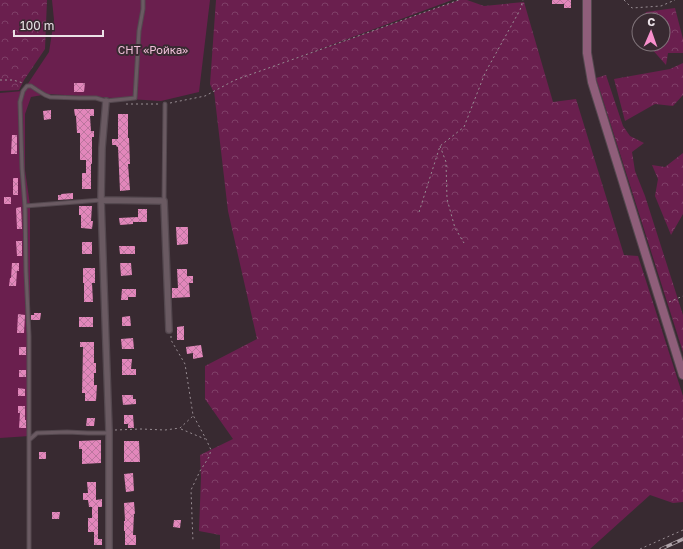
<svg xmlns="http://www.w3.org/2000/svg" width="683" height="549" font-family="'Golos Text',sans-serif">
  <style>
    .green { fill: #6a1f4e }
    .forest { fill: url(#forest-crowns) }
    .building { fill: url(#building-cross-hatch) }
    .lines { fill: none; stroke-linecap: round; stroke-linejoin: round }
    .lane-casing { stroke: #54484f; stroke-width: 5 }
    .street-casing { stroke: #54484f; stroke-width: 8 }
    .secondary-casing { stroke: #54484f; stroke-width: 10 }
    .path { stroke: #988d93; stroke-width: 1; stroke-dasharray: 2 3; stroke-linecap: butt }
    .lane { stroke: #6a5a62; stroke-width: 3 }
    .street { stroke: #6a5a62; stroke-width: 5.5 }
    .secondary { stroke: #8f5e7a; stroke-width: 8 }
    .rail-casing { stroke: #afa4aa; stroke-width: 3.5 }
    .rail { stroke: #382a31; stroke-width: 2; stroke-dasharray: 6; stroke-linecap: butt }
    .labels { text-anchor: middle; stroke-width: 4; stroke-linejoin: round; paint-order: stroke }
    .park-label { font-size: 11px; fill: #f1c1da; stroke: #382a31 }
  </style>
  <defs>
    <pattern id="forest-crowns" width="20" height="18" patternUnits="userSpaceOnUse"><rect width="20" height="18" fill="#6a1f4e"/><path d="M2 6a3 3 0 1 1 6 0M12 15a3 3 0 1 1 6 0" fill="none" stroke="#7f3f68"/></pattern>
    <pattern id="building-cross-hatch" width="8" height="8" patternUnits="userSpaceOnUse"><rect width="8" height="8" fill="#e287bb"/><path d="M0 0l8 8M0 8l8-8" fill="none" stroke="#bb769e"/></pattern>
  </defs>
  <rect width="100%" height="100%" fill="#382a31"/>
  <path class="green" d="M52,0H210L199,92L161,101L48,94L31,97L25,114V170L30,205V436L0,438V93L23,91L49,52L54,20Z"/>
  <path class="forest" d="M0,0H47L45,49L24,80L19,90L0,91Z
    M216,0H452L294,59L459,0H467L484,6L524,2L553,102L576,99L624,255L638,256L683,396V502L673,503L650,495L590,549H220V535L199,531L201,477L200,455L233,439L205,399V366L257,339L228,211L214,91L219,89L213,91L210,84Z
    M675,8L683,39V53H668L666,65L650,47L649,44H663V20H642L646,12Z
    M683,63V95L673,106L655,104L625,121L614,79L670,69Z
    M606,75L623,126L630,136L644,143L632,152L635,171L645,196L683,315V352L596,78Z
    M683,153V214L671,235L655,196L658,179L652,165L665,167Z"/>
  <path class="building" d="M552,0H571V8H564V4H552Z
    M74,83H85L84,92H74Z
    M74,109H94V116H90L91,131H94V137H92V164H91V189H82V173H86V160H80V133H77L76,116H75Z
    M51,110V119L44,120L43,111Z
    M118,114H128V138H129L130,164H128L130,190L120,191L118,147H117L116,145H112V139H118Z
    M12,135H17V154H11Z
    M13,178H18V195H13Z
    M73,193V199L58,200V195H61V194Z
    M4,197H11V204H4Z
    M79,206H92L91,221H93L92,229L81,228V215H79Z
    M21,207L22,229H17L16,208Z
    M138,209H147V222H133V224L120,225L119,218L138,217Z
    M176,227H188V244L177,245Z
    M16,241H22V256H17Z
    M82,242H92V254H82Z
    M119,246H135V254H120Z
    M12,263H19V271H17L16,286H9L10,278H11Z
    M120,263H131L132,275L121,276Z
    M83,268H95V283H92L93,302H84V283H83Z
    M177,269H187V276H193V283H189L190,297L172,298V288H178Z
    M122,289H136V297H128V300H121Z
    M34,313H41L40,320H31V315H34Z
    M18,314L25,315L24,333H17Z
    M130,316L131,326H122V317Z
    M79,317H93V327H79Z
    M184,326V340H177V327Z
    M133,338L134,349H122L121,339Z
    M80,342H94V363H96V373H94V385H97L96,401H85V393H82L83,347H80Z
    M201,345L203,357L193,359V353L187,354L186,347Z
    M19,347H26V355H19Z
    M122,359H132L131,369H136V375H122Z
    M19,370H26V377H19Z
    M18,388L25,389V396H18Z
    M122,395H133V399H136V404L123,405Z
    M18,406H25V420H26V428H19L20,413H18Z
    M124,415H133L134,428H128V424H124Z
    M87,418H95L94,426H86Z
    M101,440V463L82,464V449H79V441Z
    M124,441H139L140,462H124Z
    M39,452H46V459H39Z
    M133,473L134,491L126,492L124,474Z
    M87,482H96V500L102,499V507H98V539H102V545H94V532H88V518H92V507H89L88,500H83V493H88Z
    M134,502L135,514H134L133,535H136V545H125V531H124V521H125L124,503Z
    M52,512H60L59,519H52Z
    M174,520H181L180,528L173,527Z"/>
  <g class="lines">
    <defs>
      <path id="lane" d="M164,201L165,104
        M25,206L101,200
        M29,440L37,433L67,432L88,433H109
        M29,549V336L26,271L25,206L22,168L20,102L23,91L27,86H31L37,90L45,95L50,97L79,98H96L106,101L135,98L139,31L143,9V0"/>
      <path id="street" d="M106,101L102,148L101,200L109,431V549
        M101,200L164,201L169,330"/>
      <path id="secondary" d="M587,0V53L592,82L683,375"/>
    </defs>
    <use href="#lane" class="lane-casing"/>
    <use href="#street" class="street-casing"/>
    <use href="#secondary" class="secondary-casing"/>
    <path class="path" d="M624,0L632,8L661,6L675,0
      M0,80H13L23,83
      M170,103L205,96L235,80L459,0
      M126,104H161
      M440,146L446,162L447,199L455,228L464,243
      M419,212L440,146L464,127L485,73L520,10L523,0
      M669,302L683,296
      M171,336V340L185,364L193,415L206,439L211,450L209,457L200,471L191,490L193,542
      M181,429L205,439
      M115,430L141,429L165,430L180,428L193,416
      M640,549L683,530"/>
    <use href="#lane" class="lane"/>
    <use href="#street" class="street"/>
    <use href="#secondary" class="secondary"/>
    <defs>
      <path id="rail" d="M661,549L683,539"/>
    </defs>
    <use href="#rail" class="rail-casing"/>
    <use href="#rail" class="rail"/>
  </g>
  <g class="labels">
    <g class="park-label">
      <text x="153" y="54">СНТ «Ройка»</text>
    </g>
  </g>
  <g transform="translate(651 32) rotate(2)"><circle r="19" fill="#382a31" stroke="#80747a"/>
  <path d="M0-3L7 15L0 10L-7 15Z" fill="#f890cc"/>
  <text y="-6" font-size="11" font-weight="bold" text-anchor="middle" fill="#ebe2e7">С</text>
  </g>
  <path d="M14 30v6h89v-6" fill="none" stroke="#ebe2e7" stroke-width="2"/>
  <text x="20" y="30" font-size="12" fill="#ebe2e7" stroke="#382a31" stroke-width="3" paint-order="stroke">100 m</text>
</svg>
